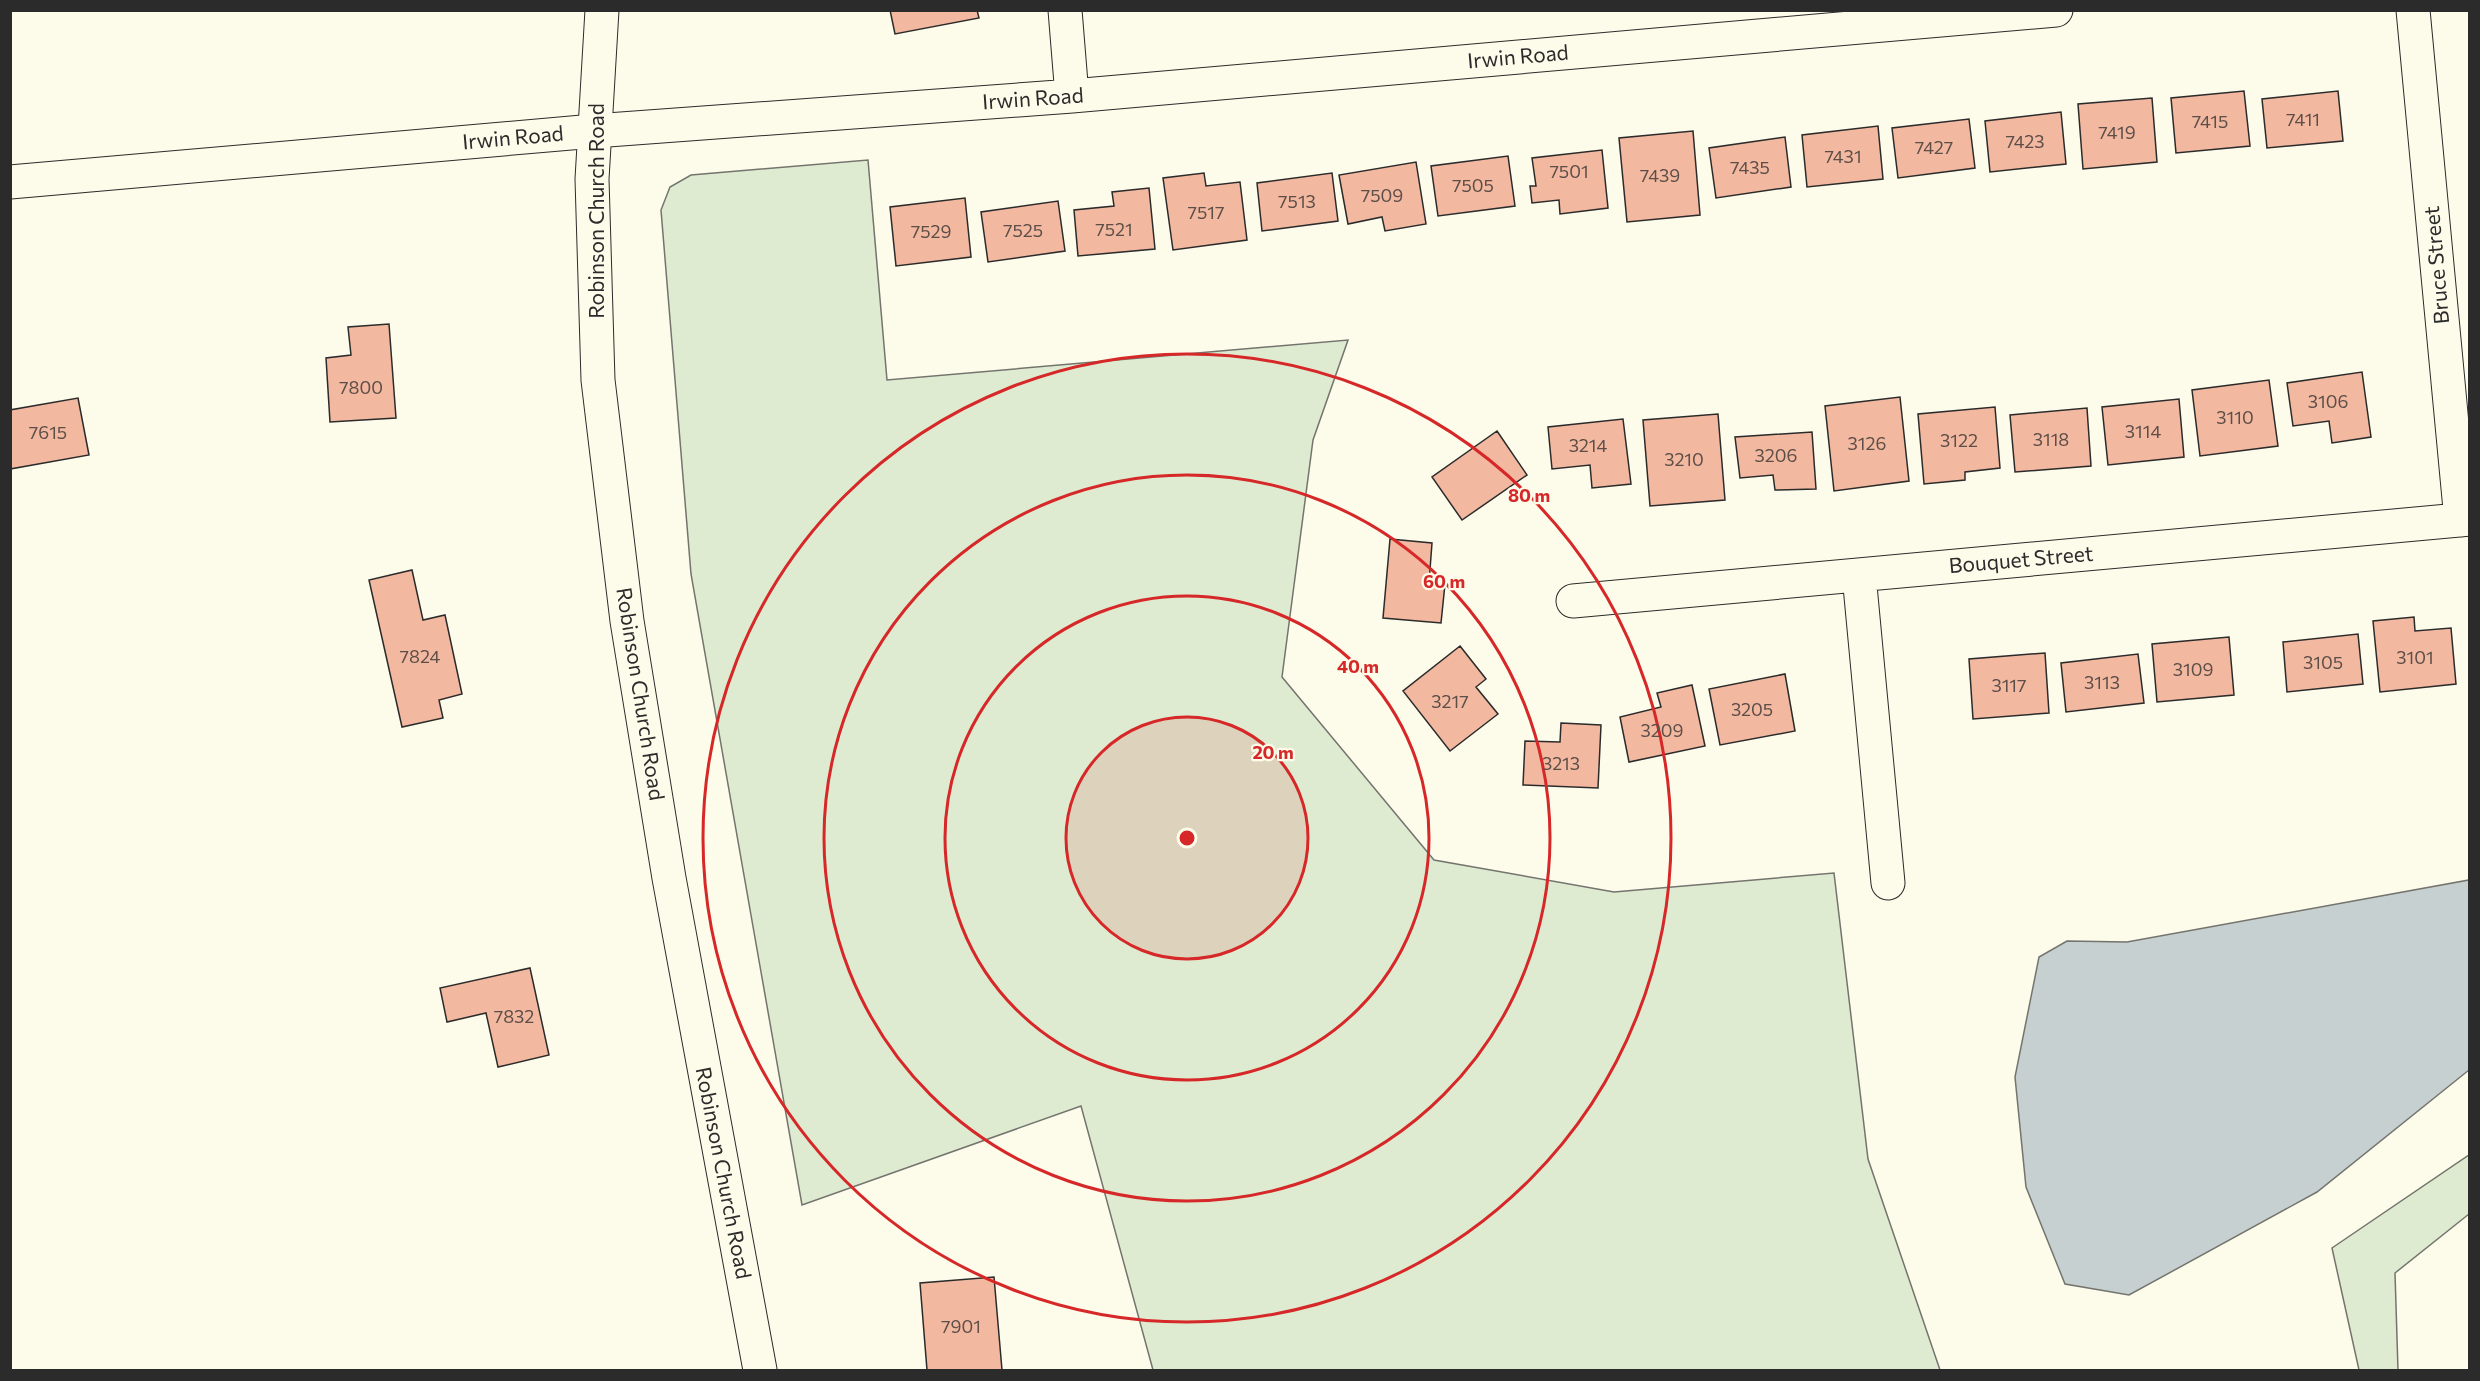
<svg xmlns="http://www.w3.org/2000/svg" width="2480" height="1381" font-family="Commissioner,sans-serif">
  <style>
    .green { fill: #deebd1; stroke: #74746e; stroke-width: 1.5 }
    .water { fill: #c7d0d0; stroke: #74746e; stroke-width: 1.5 }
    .building { fill: #f2b8a0; stroke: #2b2b2b; stroke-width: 1.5 }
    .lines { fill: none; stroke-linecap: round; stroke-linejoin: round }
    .street-casing { stroke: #2b2b2b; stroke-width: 35 }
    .secondary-casing { stroke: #2b2b2b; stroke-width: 35 }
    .street { stroke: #fdfbea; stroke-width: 33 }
    .secondary { stroke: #fdfbea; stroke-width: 33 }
    .ring { fill: none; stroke: #d62828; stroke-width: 3 }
    .labels { text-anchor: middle; stroke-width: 4.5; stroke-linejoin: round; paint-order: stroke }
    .number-label { font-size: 18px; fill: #5d4e48 }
    .street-label { font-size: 21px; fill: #2b2b2b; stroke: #fdfbea }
    .centre { fill: #d62828; stroke: #fdfbea; stroke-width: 3 }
    .ring-label { font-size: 18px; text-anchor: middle; font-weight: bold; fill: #d62828; stroke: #fdfbea; stroke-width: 4.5; stroke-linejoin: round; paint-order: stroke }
  </style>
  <rect width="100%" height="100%" fill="#fdfbea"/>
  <path class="green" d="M868,160L887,380L1348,340L1313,440L1282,677L1434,860L1614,892L1834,873L1868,1159L1940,1370H1153L1081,1106L802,1205L691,574L661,210L670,187L691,175Z
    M2469,1155V1214L2395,1273L2398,1370H2359L2332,1248Z"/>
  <path class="water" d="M2469,880V1070L2317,1192L2129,1295L2065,1284L2026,1187L2015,1077L2039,957L2067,941L2127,942Z"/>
  <path class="building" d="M890,10H977L979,18L895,34Z
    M2244,91L2250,146L2176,153L2171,98Z
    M2338,91L2343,141L2267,148L2262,99Z
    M2152,98L2157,162L2083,169L2078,104Z
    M2061,112L2066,164L1990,172L1985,121Z
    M1969,119L1975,168L1898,178L1892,128Z
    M1878,126L1883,179L1807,187L1802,135Z
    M1693,131L1700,215L1627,222L1619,138Z
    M1785,137L1791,187L1716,198L1709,148Z
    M1602,150L1608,208L1560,214L1559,200L1532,203L1530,186H1536L1532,158Z
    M1508,156L1515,206L1438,216L1431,166Z
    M1416,162L1426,224L1385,231L1382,217L1348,224L1339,175Z
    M1204,173L1206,186L1240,182L1247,240L1173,250L1163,178Z
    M1332,173L1338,221L1262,231L1257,183Z
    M1149,188L1155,249L1078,256L1074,210L1114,206L1112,192Z
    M965,198L971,257L896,266L890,207Z
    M1058,201L1065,251L988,262L981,212Z
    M389,324L396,418L330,422L326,358L351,355L348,327Z
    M2362,372L2371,437L2332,443L2329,421L2293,426L2287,383Z
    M2269,380L2278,446L2200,456L2192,390Z
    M1900,397L1909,481L1834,491L1825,406Z
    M78,398L89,455L10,469V410Z
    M2179,399L2184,457L2108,465L2102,407Z
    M1995,407L2000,468L1965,472V480L1924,484L1918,414Z
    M2087,408L2091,466L2015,472L2010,415Z
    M1718,414L1725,500L1650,506L1643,420Z
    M1623,419L1631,484L1592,488L1590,465L1552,469L1548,427Z
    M1497,431L1527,475L1462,520L1432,477Z
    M1812,432L1816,489L1775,490L1773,475L1740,478L1735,437Z
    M1390,539L1432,543L1429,583L1445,584L1441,623L1383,618Z
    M412,570L423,620L445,615L462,694L439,700L443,718L402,727L369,580Z
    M2414,617L2415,631L2451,628L2456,684L2380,692L2373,621Z
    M2358,634L2363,684L2287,692L2283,642Z
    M2229,637L2234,695L2157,702L2152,644Z
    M1460,646L1486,679L1476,687L1498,714L1450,751L1403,691Z
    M2045,653L2049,713L1973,719L1969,659Z
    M2138,654L2144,703L2066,712L2061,663Z
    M1785,674L1795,731L1720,745L1709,689Z
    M1692,685L1705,746L1629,762L1620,717L1661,707L1657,693Z
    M1561,723L1601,725L1598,788L1523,785L1525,741L1560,742Z
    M530,968L549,1055L498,1067L486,1013L447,1022L440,988Z
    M994,1277L1002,1370H927L920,1283Z"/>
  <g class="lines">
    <defs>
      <path id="street" d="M1065,10L1072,96
        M2413,10L2461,520
        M10,182L594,131L1072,96L2056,10
        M1859,575L1888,883
        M1573,601L2470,519"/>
      <path id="secondary" d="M602,10L592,179L598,380L627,621L669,878L760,1370"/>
    </defs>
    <use href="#street" class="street-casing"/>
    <use href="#secondary" class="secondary-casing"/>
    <use href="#street" class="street"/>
    <use href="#secondary" class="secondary"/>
  </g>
  <circle cx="1187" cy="838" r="121" fill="#d62828" fill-opacity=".12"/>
  <g class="ring">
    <circle cx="1187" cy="838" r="121"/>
    <circle cx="1187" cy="838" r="242"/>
    <circle cx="1187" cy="838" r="363"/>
    <circle cx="1187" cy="838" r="484"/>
  </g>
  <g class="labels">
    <g class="number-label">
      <text x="2303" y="126">7411</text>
      <text x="2210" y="128">7415</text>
      <text x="2117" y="139">7419</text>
      <text x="2025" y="148">7423</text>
      <text x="1934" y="154">7427</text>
      <text x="1843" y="163">7431</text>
      <text x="1750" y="174">7435</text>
      <text x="1569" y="178">7501</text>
      <text x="1660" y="182">7439</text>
      <text x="1473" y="192">7505</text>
      <text x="1382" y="202">7509</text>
      <text x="1297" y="208">7513</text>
      <text x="1206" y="219">7517</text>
      <text x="1114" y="236">7521</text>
      <text x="1023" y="237">7525</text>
      <text x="931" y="238">7529</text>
      <text x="361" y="394">7800</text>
      <text x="2328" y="408">3106</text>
      <text x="2235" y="424">3110</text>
      <text x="2143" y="438">3114</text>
      <text x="48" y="439">7615</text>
      <text x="2051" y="446">3118</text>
      <text x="1959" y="447">3122</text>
      <text x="1867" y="450">3126</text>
      <text x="1588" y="452">3214</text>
      <text x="1776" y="462">3206</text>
      <text x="1684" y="466">3210</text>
      <text x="420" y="663">7824</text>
      <text x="2415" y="664">3101</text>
      <text x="2323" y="669">3105</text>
      <text x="2193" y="676">3109</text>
      <text x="2102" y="689">3113</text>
      <text x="2009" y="692">3117</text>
      <text x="1450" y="708">3217</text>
      <text x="1752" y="716">3205</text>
      <text x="1662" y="737">3209</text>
      <text x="1561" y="770">3213</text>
      <text x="514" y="1023">7832</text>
      <text x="961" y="1333">7901</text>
    </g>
    <g class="street-label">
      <text transform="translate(1518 57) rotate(-5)" y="7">Irwin Road</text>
      <text transform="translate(1033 99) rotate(-4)" y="7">Irwin Road</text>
      <text transform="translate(513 138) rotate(-5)" y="7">Irwin Road</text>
      <text transform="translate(597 211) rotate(-90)" y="7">Robinson Church Road</text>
      <text transform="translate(2437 265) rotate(-95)" y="7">Bruce Street</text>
      <text transform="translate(2021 560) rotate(-5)" y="7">Bouquet Street</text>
      <text transform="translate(640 694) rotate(81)" y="7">Robinson Church Road</text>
      <text transform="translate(723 1173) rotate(79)" y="7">Robinson Church Road</text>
    </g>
  </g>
  <circle cx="1187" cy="838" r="9" class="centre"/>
  <g class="ring-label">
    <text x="1529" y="502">80 m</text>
    <text x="1444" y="588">60 m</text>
    <text x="1358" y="673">40 m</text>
    <text x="1273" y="759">20 m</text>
  </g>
  <rect width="2480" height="1381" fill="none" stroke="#2b2b2b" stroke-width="24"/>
</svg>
